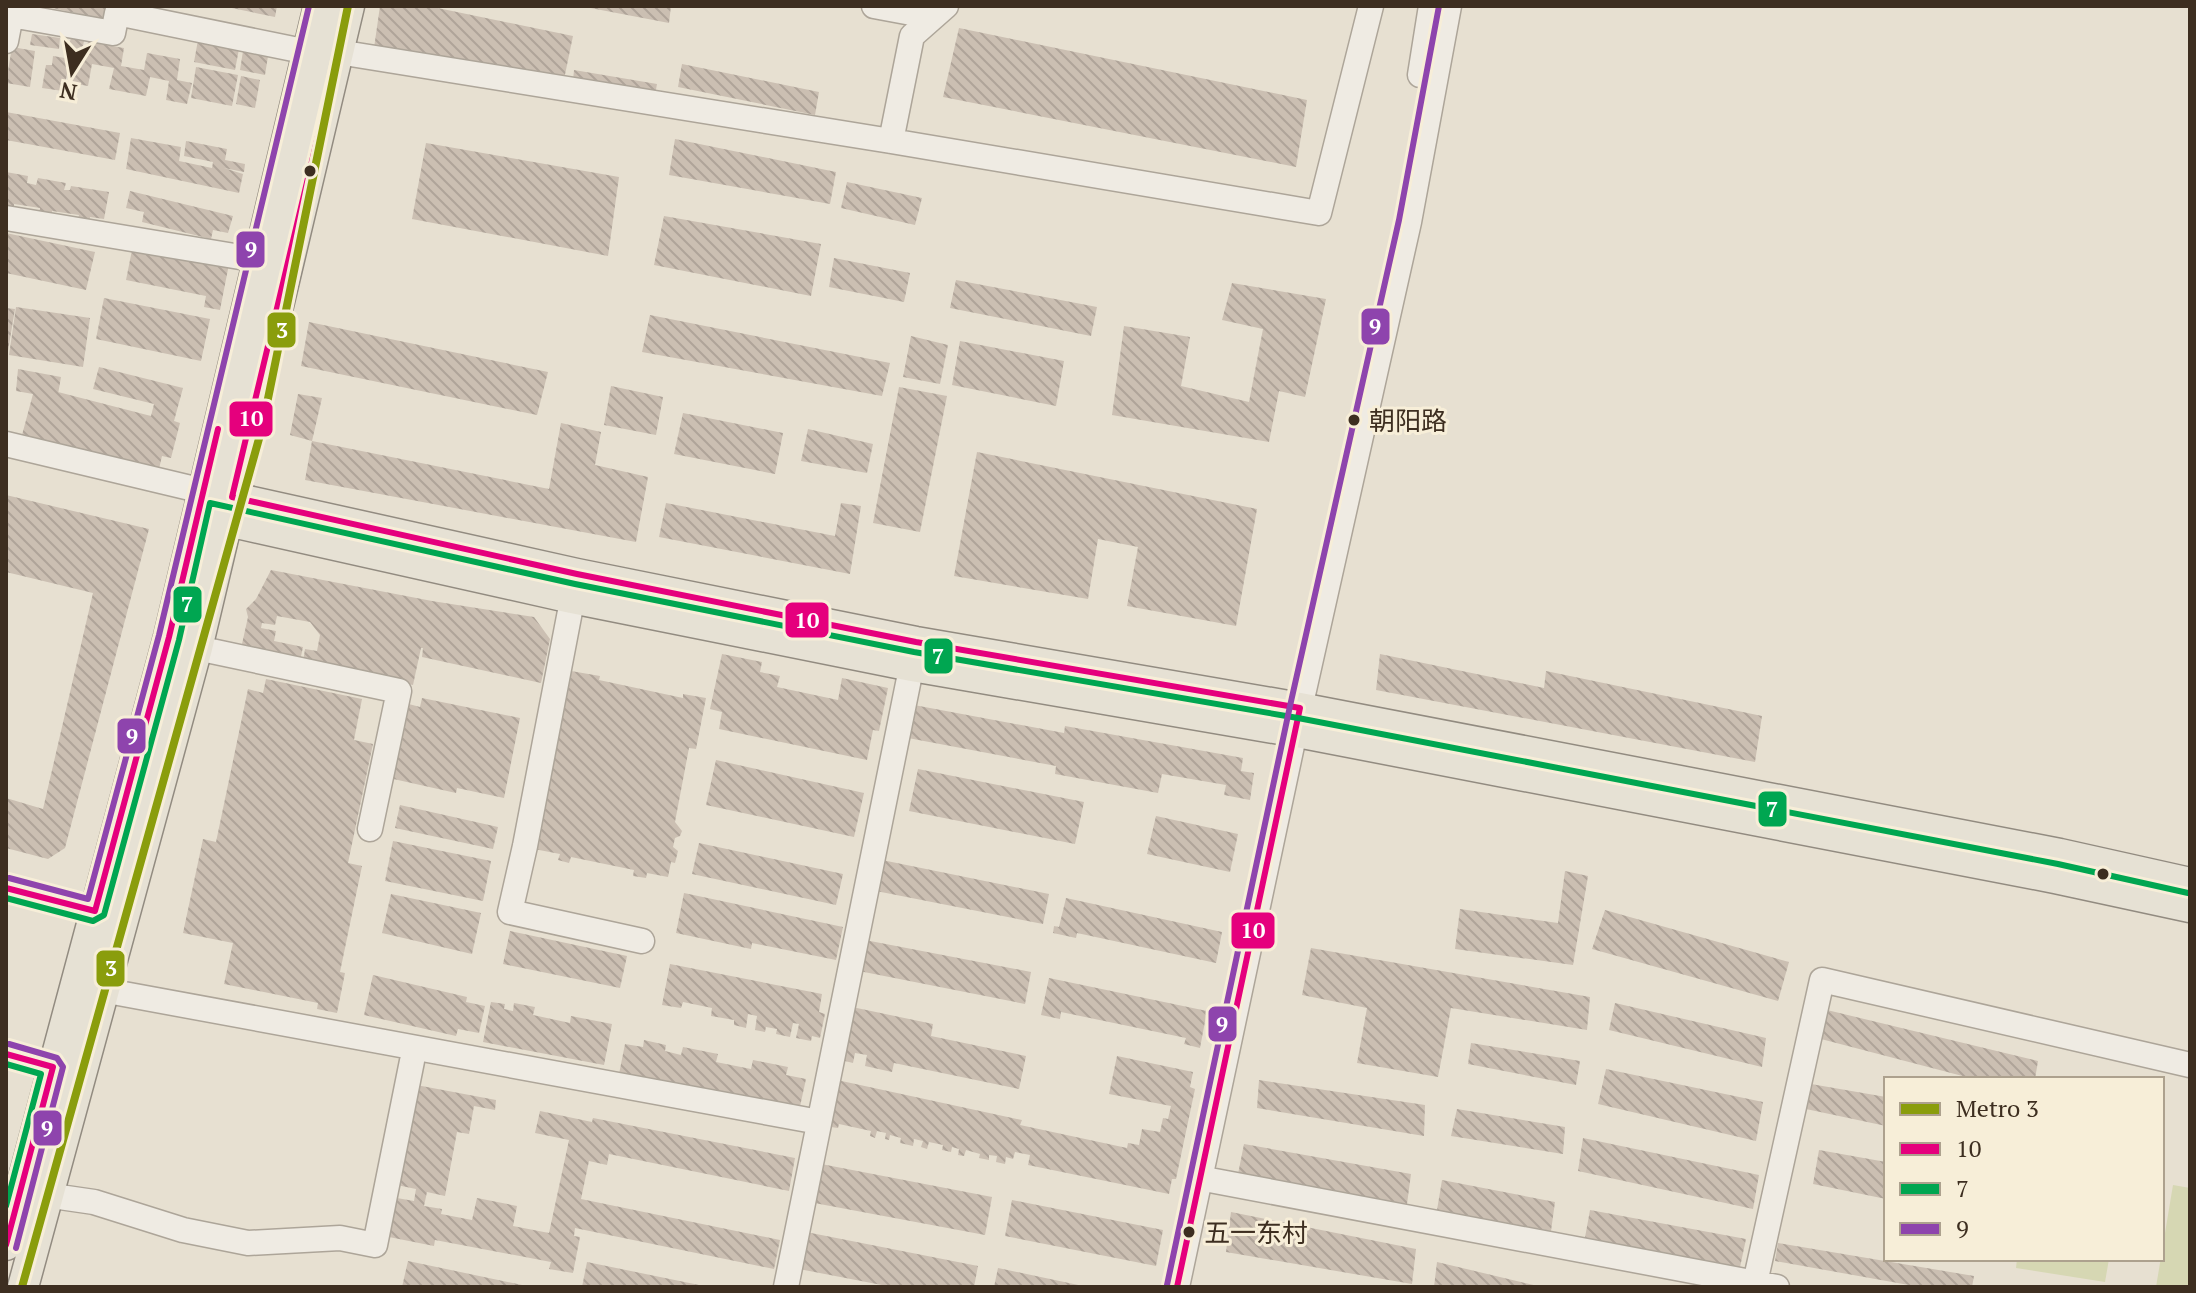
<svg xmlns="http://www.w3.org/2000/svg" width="2196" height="1293" font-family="'PT Serif','Noto Sans SC',serif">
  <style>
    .garden { fill: #d6d7b3 }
    .building { fill: url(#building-back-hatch) }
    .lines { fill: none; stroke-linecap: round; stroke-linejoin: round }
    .minor-casing { stroke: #ada599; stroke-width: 27 }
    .major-casing { stroke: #928b80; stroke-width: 33 }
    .minor { stroke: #efebe3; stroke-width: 24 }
    .major { stroke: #e6e1d4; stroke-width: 30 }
    .bus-1-casing { stroke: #f7eed8; stroke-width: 12 }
    .bus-2-casing { stroke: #f7eed8; stroke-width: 12 }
    .bus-3-casing { stroke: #f7eed8; stroke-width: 12 }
    .bus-1 { stroke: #e5007d; stroke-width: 6 }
    .bus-2 { stroke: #00a651; stroke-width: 6 }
    .bus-3 { stroke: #8e44ad; stroke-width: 6 }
    .metro-1-casing { stroke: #f7eed8; stroke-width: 14 }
    .metro-1 { stroke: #8a9d0c; stroke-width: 8 }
    .bus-dot { fill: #3d2e20; stroke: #f7eed8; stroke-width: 3 }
    .labels { text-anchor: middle; stroke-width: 6; stroke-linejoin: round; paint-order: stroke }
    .bus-label { font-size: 26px; fill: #3d2e20; stroke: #f7eed8; text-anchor: start }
    .line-badge { stroke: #f7eed8; stroke-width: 3 }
    .badge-label { font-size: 22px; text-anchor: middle; font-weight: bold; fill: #fff }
  </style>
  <defs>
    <pattern id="building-back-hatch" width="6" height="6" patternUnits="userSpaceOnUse" patternTransform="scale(2)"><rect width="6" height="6" fill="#cbbfb2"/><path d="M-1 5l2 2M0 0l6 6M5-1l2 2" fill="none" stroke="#afa499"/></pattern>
  </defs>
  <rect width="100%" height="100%" fill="#e7e0d1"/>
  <path class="garden" d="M2173,1185L2190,1188V1287H2156Z
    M2017,1259H2109L2105,1282L2016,1268Z"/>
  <path class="building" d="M43,6H114L112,21Z
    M222,6H277L275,17Z
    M380,6H428L573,36L561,94L373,55Z
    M580,6H671L669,23Z
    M959,28L1307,100L1296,167L943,97Z
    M32,34L60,38L59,49L30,45Z
    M71,38L84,41L82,51L68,48Z
    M198,40L239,49L235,70L194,62Z
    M88,42L124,48L121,66L144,70L147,53L180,59L177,80L192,83L187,104L166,100L169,81L150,77L146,96L109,89L114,68L92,64L88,86L71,83L76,60L84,61Z
    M12,47L35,51L30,87L6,83Z
    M243,51L268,56L265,75L240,70Z
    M53,56L71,59L63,91L42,88L46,65H52Z
    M682,64L819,92L815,115L678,87Z
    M196,67L238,75L232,106L191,98Z
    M574,70L657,84L653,106L572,91Z
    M241,76L260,80L255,108L236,104Z
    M6,112L120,133L115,160L6,140Z
    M131,138L181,147L179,161L212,168L213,162L184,156L186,141L227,149L225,160L245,164L244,172L224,168L243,174L239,193L126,169Z
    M675,139L836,172L830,204L669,175Z
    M426,143L619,177L608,256L412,219Z
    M6,172L28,176L27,183L36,185L38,178L66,183L64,190H70L71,186L109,192L104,219L90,217L89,224L77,222L79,215L52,211V216L39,214L40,208L14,204V208L6,207Z
    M847,182L922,198L915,225L841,208Z
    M130,191L233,216L228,233L213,230L211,239L142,222L144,212L126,208Z
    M664,216L821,244L811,296L654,265Z
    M6,233L95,252L86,290L6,273Z
    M133,245L229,264L220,310L204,307L206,296L126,280Z
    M834,258L910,273L904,302L829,287Z
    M956,280L1097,307L1091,336L950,308Z
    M1232,283L1326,299L1305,397L1279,391L1269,442L1112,415L1124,326L1190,337L1181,386L1249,402L1263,329L1222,320Z
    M104,298L210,319L201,361L96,339Z
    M16,307L90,318L83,367L9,355Z
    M6,308L15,309L8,351H6Z
    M650,315L890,363L882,396L642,352Z
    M309,322L548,372L537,415L301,366Z
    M911,336L948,345L940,384L903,377Z
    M960,341L1064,361L1056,406L952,385Z
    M99,367L183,388L174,421L180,423L171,458L162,456L159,469L22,435L33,394L16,391L18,369L61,377L57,400L58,392L151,416L154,404L93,389Z
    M611,386L663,397L656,435L604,425Z
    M899,387L947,396L920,532L873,523Z
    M298,394L322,398L312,441L290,435Z
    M683,413L783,433L775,474L674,454Z
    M561,423L601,432L595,465L648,477L636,542L305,480L312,441L549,489Z
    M808,429L873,444L867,473L801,461Z
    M977,452L1257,509L1236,626L1127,606L1138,547L1098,539L1088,599L954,576Z
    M6,495L149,529L65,848L48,859L6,848V798L43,809L93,593L6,572Z
    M666,503L835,536L841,503L861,506L850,574L659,537Z
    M271,570L432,601L534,617L550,639L541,683L422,657L423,648H421L413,685L303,662L305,649L317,651L320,635L310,622L277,616L275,625L262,623L261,628L276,631L274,641L303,647L300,661L240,653L248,617L246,609L256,599Z
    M722,654L762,662L760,672L780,676L777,687L838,700L842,678L888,688L879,731L873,730L867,760L719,729L722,712L710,709Z
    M1380,654L1544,688L1546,671L1762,716L1755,762L1376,690Z
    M571,671L600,676L599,680L683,698V694L706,698L696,749L689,748L675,822L682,831L680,836L675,838L673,847L678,851L675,863L671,862L668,877L647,873L646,878L633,876L634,870L571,857L569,863L558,860L560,854L534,849Z
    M266,679L362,699L354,740L373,744L348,863L362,866L340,972L345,973L337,1013L317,1009L318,1003L224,984L233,943L183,933L203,839L216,842L248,689L263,693Z
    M422,698L520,718L504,798L457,788L456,793L389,778L405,703L420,707Z
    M914,705L1064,733L1065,726L1243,758L1241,771L1254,773L1250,800L1224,795L1226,785L1162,774L1158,793L1055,774L1056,766L908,738Z
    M716,760L864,793L854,837L706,805Z
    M918,769L1084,802L1075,844L909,811Z
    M400,805L498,827L493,849L395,828Z
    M1156,816L1238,834L1230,872L1147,854Z
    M393,841L491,861L483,901L385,881Z
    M699,843L843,874L836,905L692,874Z
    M882,860L1049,894L1043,924L876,891Z
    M1565,871L1588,876L1573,965L1455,949L1460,909L1558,923Z
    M684,893L843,927L836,960L752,943L751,949L676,933Z
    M391,894L481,913L472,954L382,933Z
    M1066,898L1222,932L1216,963L1077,933L1076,938L1053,933L1054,926L1059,927Z
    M1605,910L1789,962L1778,1001L1592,949Z
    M510,931L627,956L620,988L503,964Z
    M865,940L1031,972L1025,1004L859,971Z
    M1311,948L1590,997L1587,1030L1451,1008L1438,1077L1357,1063L1367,1008L1302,995Z
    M670,964L822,994L819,1012L825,1014L820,1038L812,1036L811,1041L796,1038L799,1024L793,1023L790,1037L776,1034L777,1029L766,1027L765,1032L755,1030L757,1016L748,1014L746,1028L734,1025V1020L711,1016L712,1008L683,1002L681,1008L662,1005Z
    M373,975L467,997L466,1002L485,1006L479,1033L458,1029L456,1036L364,1015Z
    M1049,978L1207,1011L1200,1048L1184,1044L1186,1038L1061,1012L1060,1019L1041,1015Z
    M491,1002L505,1004L504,1009L513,1011L514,1003L535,1007L533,1015L570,1023L571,1016L612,1024L604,1065L483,1042Z
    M1615,1003L1766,1038L1762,1067L1609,1030Z
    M852,1007L933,1024L931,1036L1026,1056L1019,1089L894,1063L892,1072L865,1066L867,1055L855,1053L853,1063L841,1060Z
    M1827,1010L2038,1061L2035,1079H1974L1821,1039Z
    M644,1040L666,1045L665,1051L681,1055L683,1047L718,1054L716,1062L751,1069L753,1060L788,1067L786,1075L806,1079L799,1111L619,1074L625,1044L643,1047Z
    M1471,1043L1580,1061L1576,1085L1468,1064Z
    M1117,1056L1193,1072L1190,1087L1195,1089L1176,1179H1172L1169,1194L1028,1165L1030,1155L1015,1152L1013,1159L1006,1157L1005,1164L996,1162L997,1156L989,1155V1160L979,1158L980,1154L966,1150L964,1156L958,1155L959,1149L952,1147L951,1152L942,1150L943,1145L929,1142L927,1149L921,1147L923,1141L914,1139L913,1146L900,1143L901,1138L890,1135L889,1140L885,1139L886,1133L877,1131L875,1138L870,1136L871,1131L839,1124L838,1128L831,1127L832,1121L828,1120L837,1080L1022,1120L1020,1125L1127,1148L1128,1143L1139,1145L1142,1129L1160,1132L1163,1118L1168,1119L1171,1106L1109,1094Z
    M1606,1069L1763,1102L1756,1141L1598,1104Z
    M1259,1080L1425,1105L1424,1136L1257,1108Z
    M411,1084L496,1100L495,1110L474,1106L469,1134L457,1132L445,1196L427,1192L424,1206L442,1209L441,1214L472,1220L477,1198L517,1206L513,1226L549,1233L569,1140L535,1133L540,1111L592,1122L593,1118L795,1158L789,1191L609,1154L607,1165L589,1161L581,1199L780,1240L774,1269L575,1228L574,1236L580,1237L573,1273L549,1269L551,1262L435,1240L434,1246L384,1236L391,1197L414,1201L416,1189L392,1184Z
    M1811,1084L1886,1097V1126L1806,1109Z
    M1457,1109L1565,1127L1563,1154L1451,1136Z
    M1583,1138L1759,1175L1753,1209L1578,1171Z
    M1244,1144L1411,1174L1407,1204L1238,1174Z
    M1819,1150L1886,1162V1199L1813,1184Z
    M816,1163L992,1197L985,1235L809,1202Z
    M1442,1180L1555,1202L1551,1231L1437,1210Z
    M1012,1200L1163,1230L1156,1266L1005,1236Z
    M1590,1210L1746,1239L1739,1272L1584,1243Z
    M1231,1212L1416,1249L1412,1284L1226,1252Z
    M806,1232L978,1266L974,1287H892L799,1269Z
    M1778,1243L1974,1276L1972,1287H1920L1775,1261Z
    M408,1261L527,1286V1287H402Z
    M587,1262L704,1286V1287H582Z
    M1437,1262L1538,1286L1537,1287H1434Z
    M998,1268L1083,1286V1287H994Z"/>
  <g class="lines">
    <defs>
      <path id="minor" d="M13,6L11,15L113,33L117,13L308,52
        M874,6L933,17
        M946,6L912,36L891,141L1319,213L1371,6
        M6,41L11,15
        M338,52L891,141
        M1420,75L1431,6
        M6,218L258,260
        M6,444L203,491
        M576,580L525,846L510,912L642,941
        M197,648L399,691L370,829
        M6,888L95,911
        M102,990L819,1122
        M6,1054L53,1067
        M1199,1178L1777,1287
        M32,1193L94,1202L183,1230L248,1243L340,1238L375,1245L412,1061
        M1755,1283L1822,980L2190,1065
        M786,1287L915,649
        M1177,1287L1300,708L1409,222L1449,6"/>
      <path id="major" d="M203,491L577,574L916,642L1300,708L2060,854L2190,883
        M228,521L572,598L912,666L1297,732L2055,878L2190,907
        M6,1245L169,637L319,6
        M23,1287L197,648L349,6"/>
    </defs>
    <use href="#minor" class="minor-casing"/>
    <use href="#major" class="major-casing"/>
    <use href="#minor" class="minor"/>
    <use href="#major" class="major"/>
    <defs>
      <path id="bus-1" d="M349,6L232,497L577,574L916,642L1300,708L1177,1287
        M6,888L95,911L169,637L218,429
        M6,1054L53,1067L6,1245"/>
      <path id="bus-2" d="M6,898L93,921L104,915L179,640L210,503L575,584L914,652L1298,718L2058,864L2188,893
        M6,1064L41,1074L6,1206"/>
      <path id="bus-3" d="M9,878L88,899L159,635L309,6
        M9,1044L57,1058L63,1067L16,1248
        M1167,1285L1290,706L1399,220L1439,6"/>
    </defs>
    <use href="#bus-1" class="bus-1-casing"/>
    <use href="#bus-2" class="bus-2-casing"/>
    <use href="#bus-3" class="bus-3-casing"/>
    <use href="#bus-1" class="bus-1"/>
    <use href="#bus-2" class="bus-2"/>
    <use href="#bus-3" class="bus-3"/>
    <defs>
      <path id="metro-1" d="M22,1287L262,428L348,6"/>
    </defs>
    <use href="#metro-1" class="metro-1-casing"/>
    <use href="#metro-1" class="metro-1"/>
  </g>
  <g class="bus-dot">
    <circle cx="310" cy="171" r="7"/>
    <circle cx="1354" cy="420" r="7"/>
    <circle cx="2103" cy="874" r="7"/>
    <circle cx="1189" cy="1232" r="7"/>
  </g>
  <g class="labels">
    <g class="bus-label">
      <text x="1369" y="430">朝阳路</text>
      <text x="1204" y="1242">五一东村</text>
    </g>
  </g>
  <g class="line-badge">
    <rect x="235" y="230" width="31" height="39" rx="8" fill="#8e44ad"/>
    <rect x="1360" y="307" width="31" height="39" rx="8" fill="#8e44ad"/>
    <rect x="266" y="311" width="31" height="38" rx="8" fill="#8a9d0c"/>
    <rect x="228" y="400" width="46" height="38" rx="8" fill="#e5007d"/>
    <rect x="172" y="585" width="31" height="39" rx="8" fill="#00a651"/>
    <rect x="784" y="601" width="46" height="38" rx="8" fill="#e5007d"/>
    <rect x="923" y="637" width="31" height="38" rx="8" fill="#00a651"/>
    <rect x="116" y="717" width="31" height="38" rx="8" fill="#8e44ad"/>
    <rect x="1757" y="790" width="31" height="38" rx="8" fill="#00a651"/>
    <rect x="1230" y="911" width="46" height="39" rx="8" fill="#e5007d"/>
    <rect x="95" y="949" width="31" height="39" rx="8" fill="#8a9d0c"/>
    <rect x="1207" y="1005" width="31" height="38" rx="8" fill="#8e44ad"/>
    <rect x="32" y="1109" width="31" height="38" rx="8" fill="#8e44ad"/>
  </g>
  <g class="badge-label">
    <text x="251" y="257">9</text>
    <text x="1375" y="334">9</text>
    <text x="282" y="338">3</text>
    <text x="251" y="426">10</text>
    <text x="187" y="612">7</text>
    <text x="807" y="628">10</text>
    <text x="938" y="664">7</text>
    <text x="132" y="744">9</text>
    <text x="1772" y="817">7</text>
    <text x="1253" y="938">10</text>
    <text x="111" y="976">3</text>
    <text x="1222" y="1032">9</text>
    <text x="47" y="1136">9</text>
  </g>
  <rect width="2196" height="1293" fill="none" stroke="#3d2e20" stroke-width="16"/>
  <rect x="1884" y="1077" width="280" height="184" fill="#f7eed8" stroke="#ada18e" stroke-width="2"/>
  <rect x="1900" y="1103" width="40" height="12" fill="#8a9d0c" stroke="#ada18e" stroke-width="2"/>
  <text x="1956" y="1117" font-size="24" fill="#3d2e20">Metro 3</text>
  <rect x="1900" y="1143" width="40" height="12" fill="#e5007d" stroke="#ada18e" stroke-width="2"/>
  <text x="1956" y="1157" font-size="24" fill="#3d2e20">10</text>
  <rect x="1900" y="1183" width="40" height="12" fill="#00a651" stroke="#ada18e" stroke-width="2"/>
  <text x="1956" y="1197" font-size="24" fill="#3d2e20">7</text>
  <rect x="1900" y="1223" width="40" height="12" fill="#8e44ad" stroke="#ada18e" stroke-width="2"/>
  <text x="1956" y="1237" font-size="24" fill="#3d2e20">9</text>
  <g transform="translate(72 72) rotate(191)" stroke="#f7eed8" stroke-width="6" paint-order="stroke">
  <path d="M0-6L14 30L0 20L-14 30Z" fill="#3d2e20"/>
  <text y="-12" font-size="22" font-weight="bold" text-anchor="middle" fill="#3d2e20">N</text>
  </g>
</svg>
